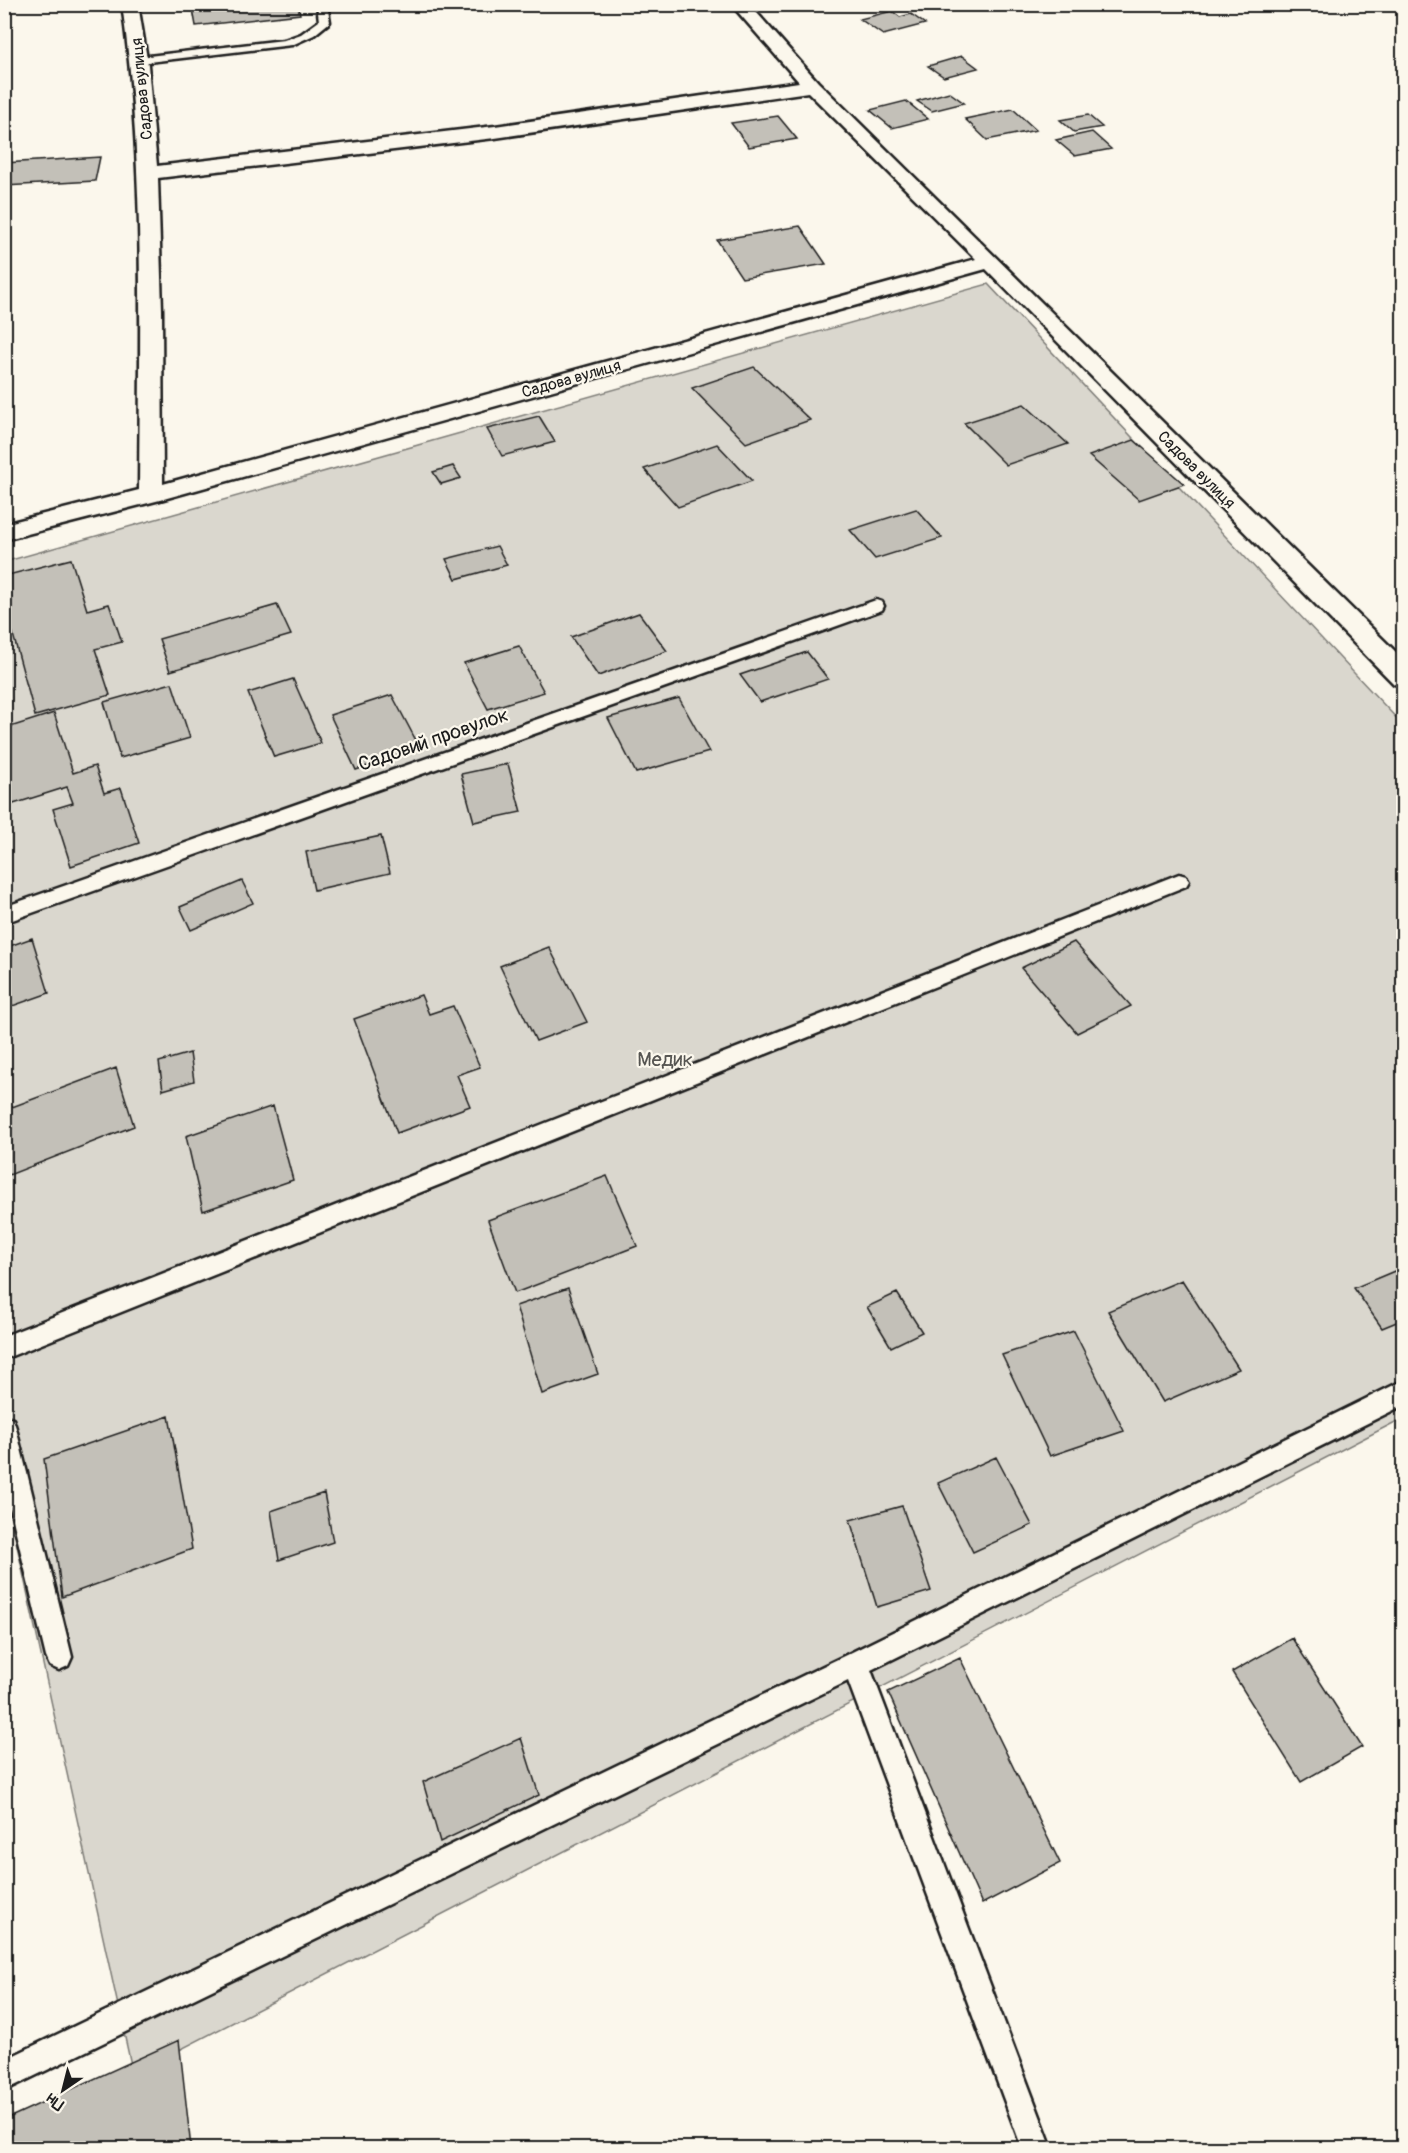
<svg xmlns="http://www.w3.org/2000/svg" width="1408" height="2153" font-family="Pangolin,sans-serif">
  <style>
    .green { fill: #dad7ce; stroke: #7b7a75; stroke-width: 1.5 }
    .building { fill: #c3c0b8; stroke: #1c1c1c; stroke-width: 1.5 }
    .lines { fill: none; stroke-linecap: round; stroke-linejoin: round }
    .lane-casing { stroke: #1c1c1c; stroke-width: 5 }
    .street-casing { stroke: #1c1c1c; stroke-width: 5 }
    .lane { fill: #fbf7ec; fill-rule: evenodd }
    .street { fill: #fbf7ec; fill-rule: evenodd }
    .labels { text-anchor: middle; stroke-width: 4.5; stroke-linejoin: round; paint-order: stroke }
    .far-street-label { font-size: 16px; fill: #1c1c1c; stroke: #fbf7ec }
    .street-label { font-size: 20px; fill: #1c1c1c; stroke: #fbf7ec }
    .park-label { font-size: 20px; fill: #555451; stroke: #fbf7ec }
  </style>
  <rect width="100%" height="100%" fill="#fbf7ec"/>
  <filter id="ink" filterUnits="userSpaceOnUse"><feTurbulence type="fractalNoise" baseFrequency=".0167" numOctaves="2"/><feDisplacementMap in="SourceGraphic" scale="12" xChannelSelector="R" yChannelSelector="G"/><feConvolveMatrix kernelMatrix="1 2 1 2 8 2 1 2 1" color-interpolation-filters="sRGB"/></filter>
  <g filter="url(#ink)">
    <path class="green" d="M988,284L1403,725V1418L133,2074L5,1491L4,562Z"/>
    <path class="building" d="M192,4H298L300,14L196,26Z
      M790,4H828L798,11Z
      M892,11L900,17L911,14L925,24L883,35L860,19Z
      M962,56L978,68L944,77L928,66Z
      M949,92L964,103L932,111L917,101Z
      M906,101L928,119L892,128L870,110Z
      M1013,109L1036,130L987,140L965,119Z
      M1088,115L1102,127L1074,132L1060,120Z
      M778,116L797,139L749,147L731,123Z
      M1092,132L1111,149L1075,156L1056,140Z
      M100,157L95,181L4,186V163Z
      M800,226L826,264L742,278L717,240Z
      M754,367L810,420L746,443L692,388Z
      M1024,404L1068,444L1006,465L964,423Z
      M539,416L555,442L502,456L487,429Z
      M1134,440L1184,484L1139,500L1089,456Z
      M717,444L752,481L678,507L644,469Z
      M453,466L461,478L441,484L433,472Z
      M916,509L942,538L875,559L850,530Z
      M497,546L507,565L456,579L446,559Z
      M71,559L87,610L109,604L122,642L95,649L110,695L35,716L4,601V576Z
      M277,605L291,635L170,671L159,639Z
      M639,613L667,651L598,676L571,637Z
      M519,646L544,692L488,709L464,663Z
      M807,652L828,679L760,702L740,675Z
      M293,679L321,743L274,757L248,693Z
      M172,683L190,738L120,758L104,702Z
      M392,695L420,748L356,770L330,715Z
      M679,698L709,752L636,773L608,718Z
      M54,713L73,773L95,766L104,793L121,788L139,843L71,866L53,809L73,803L67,787L4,807V729Z
      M508,764L521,812L474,822L461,774Z
      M381,836L390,873L314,890L306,852Z
      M242,881L253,903L191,930L180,907Z
      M32,938L49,993L4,1009V948Z
      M1074,942L1131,1006L1077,1033L1021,968Z
      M549,947L587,1022L536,1041L500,966Z
      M421,995L429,1014L453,1006L480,1067L457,1075L470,1106L397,1133L354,1019Z
      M190,1053L194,1081L163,1090L159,1062Z
      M116,1068L134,1126L4,1177V1110Z
      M273,1106L293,1180L203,1211L186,1136Z
      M607,1176L637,1246L515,1293L488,1220Z
      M1404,1267V1319L1382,1328L1354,1288Z
      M1182,1280L1239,1369L1163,1402L1108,1311Z
      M568,1288L598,1374L542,1394L516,1306Z
      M897,1293L922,1332L891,1347L867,1307Z
      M1074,1331L1124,1431L1050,1456L1002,1355Z
      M169,1416L192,1549L62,1597L44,1459Z
      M996,1457L1032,1525L973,1552L938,1483Z
      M324,1493L333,1542L279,1560L271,1511Z
      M902,1506L931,1591L877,1607L850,1520Z
      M1292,1638L1362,1747L1301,1782L1232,1672Z
      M960,1658L1060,1863L982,1904L888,1692Z
      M521,1738L539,1795L440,1842L423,1782Z
      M179,2040L191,2148H4V2120Z"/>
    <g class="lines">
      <defs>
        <path id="lane" d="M317,4H327L330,22L314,35L292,45L140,63L134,60L140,57L284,40L301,34L319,21Z
          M876,600L882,602L884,606L882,610L4,923V907Z
          M1179,874L1186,876L1189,881L1186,886L4,1359V1336Z
          M1404,1380V1405L871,1670L1052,2148H1022L848,1681L4,2091V2060L846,1655Z
          M4,1416L13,1419L16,1428L72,1657L68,1666L59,1670L50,1666L46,1657L4,1482Z"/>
        <path id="street" d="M122,4H138L148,65L157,166L495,126L799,82L731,4H749L818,82L1404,660V686L1394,684L986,269L160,500L4,540V524L139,490C140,328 145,166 122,4ZM808,92L976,259L163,484L162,310L158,178L495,138Z"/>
      </defs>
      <use href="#lane" class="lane-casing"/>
      <use href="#street" class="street-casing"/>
      <use href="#lane" class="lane"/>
      <use href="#street" class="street"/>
    </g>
  </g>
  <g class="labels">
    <g class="far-street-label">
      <text transform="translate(141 89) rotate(-96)" y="6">Садова вулиця</text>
      <text transform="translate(571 378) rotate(-16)" y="6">Садова вулиця</text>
      <text transform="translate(1197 469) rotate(45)" y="6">Садова вулиця</text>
    </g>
    <g class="street-label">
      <text transform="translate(433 739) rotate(-19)" y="7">Садовий провулок</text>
    </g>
    <g class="park-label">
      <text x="665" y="1066">Медик</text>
    </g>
  </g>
  <rect width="1408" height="2153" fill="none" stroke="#fbf7ec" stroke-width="24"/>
  <rect x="12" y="12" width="1384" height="2129" fill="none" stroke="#1c1c1c" stroke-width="2" filter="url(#ink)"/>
  <g transform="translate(63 2090) rotate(215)" stroke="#fbf7ec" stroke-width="4.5" paint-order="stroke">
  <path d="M0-4.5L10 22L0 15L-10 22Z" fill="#1c1c1c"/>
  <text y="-9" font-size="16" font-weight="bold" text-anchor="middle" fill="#1c1c1c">Пн</text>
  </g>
</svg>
